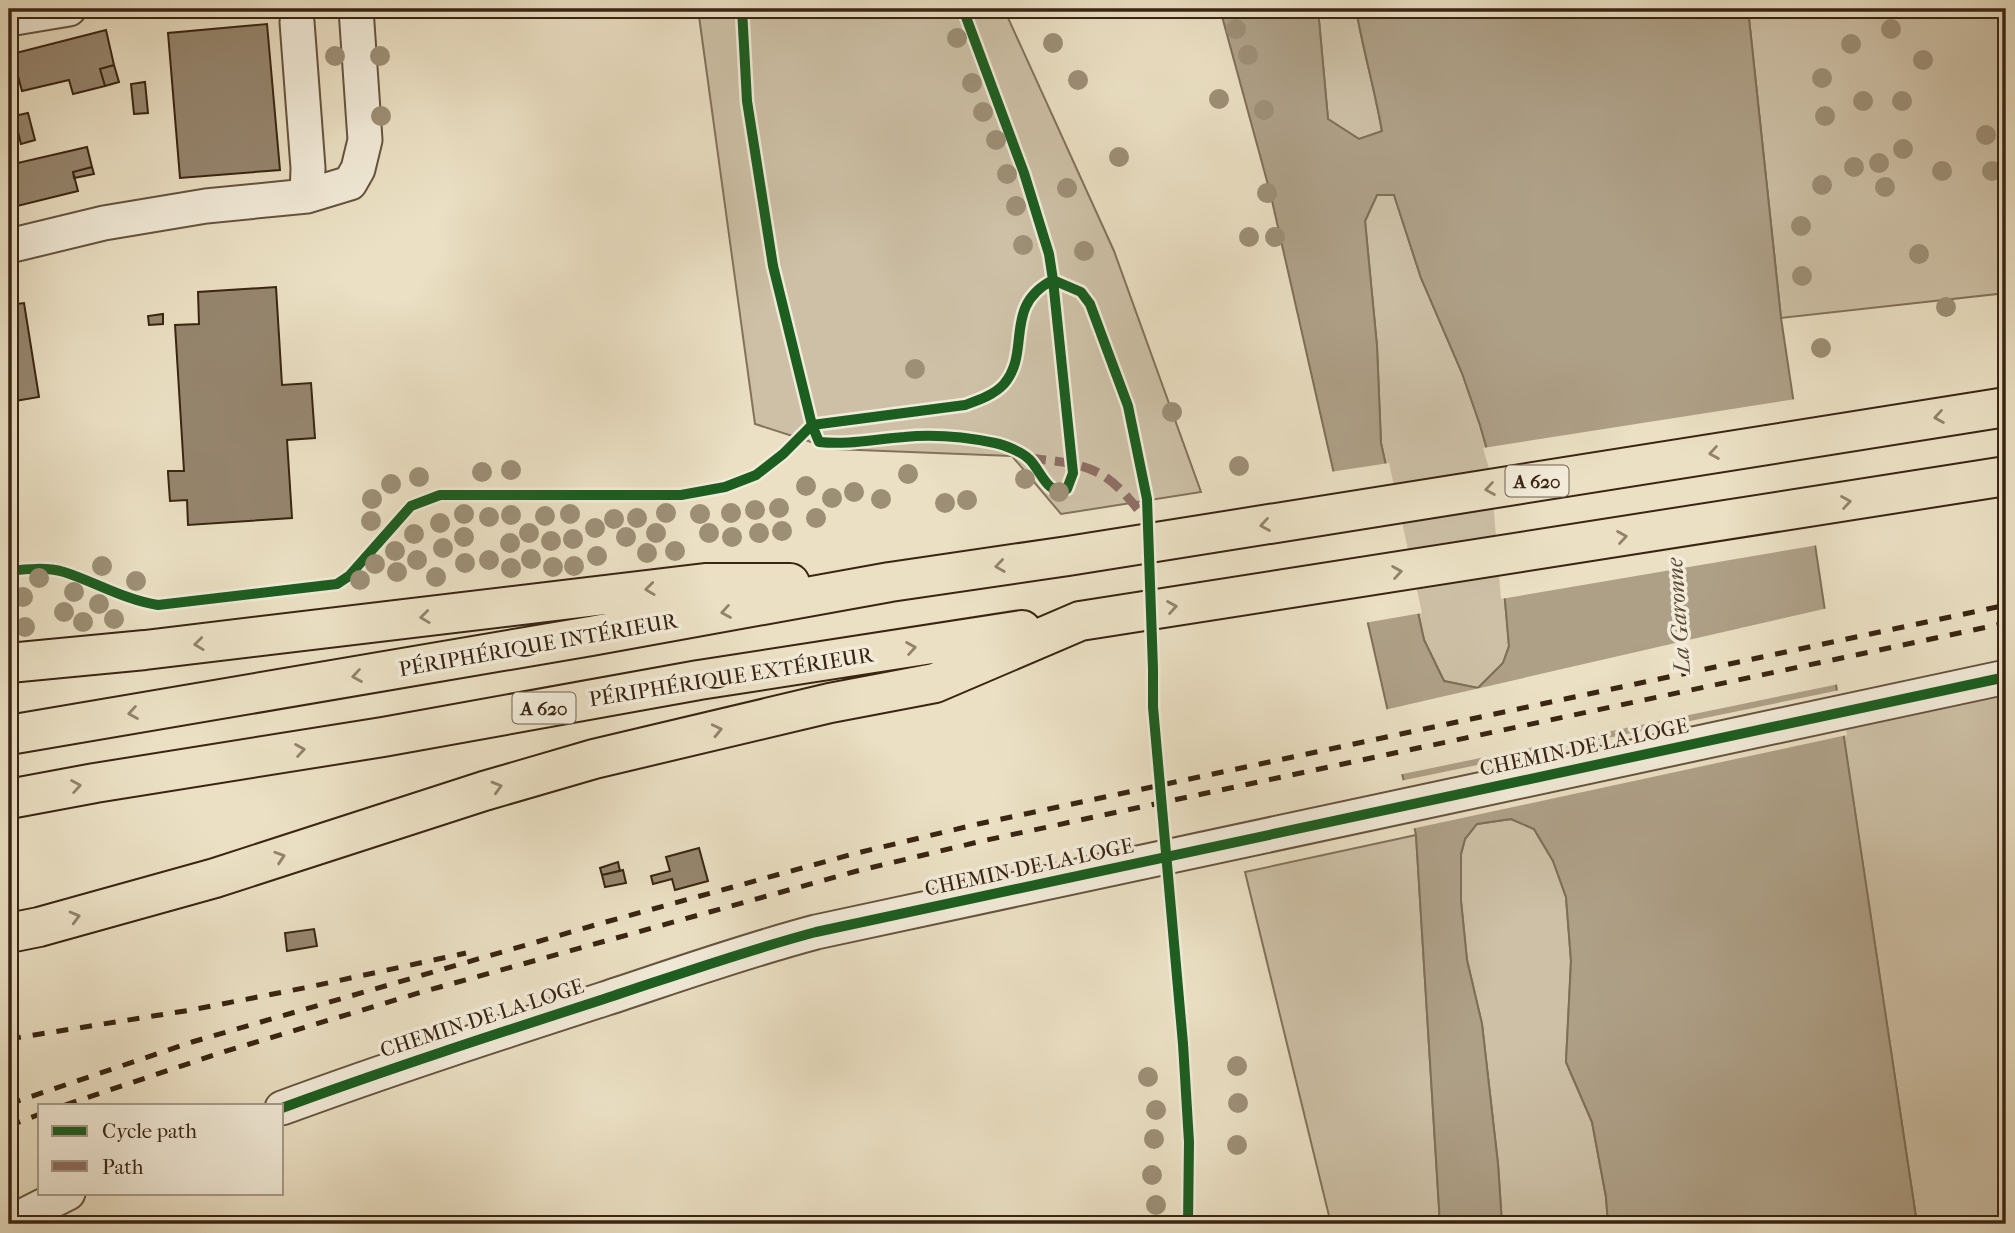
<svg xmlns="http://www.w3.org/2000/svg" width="2015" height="1233" font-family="'IM FELL French Canon',serif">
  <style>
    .green { fill: #cdc0a6; stroke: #83725c; stroke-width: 2 }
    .water { fill: #aea087; stroke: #7f6f58; stroke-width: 2; fill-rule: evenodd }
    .pier { fill: #ebe0c4 }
    .building { fill: #96866f; stroke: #392512; stroke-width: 2 }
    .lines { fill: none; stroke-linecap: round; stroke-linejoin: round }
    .minor-casing { stroke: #66543e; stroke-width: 37 }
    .highway-casing { stroke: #392512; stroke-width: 42 }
    .minor { stroke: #f2ebd9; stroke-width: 33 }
    .highway { stroke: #ebe0c4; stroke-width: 38 }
    .rail { stroke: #392512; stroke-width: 5; stroke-dasharray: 12 12; stroke-linecap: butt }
    .quiet { stroke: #8d6e63; stroke-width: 9; stroke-dasharray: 18 9; stroke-linecap: butt }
    .cycleway-casing { stroke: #f2ebd9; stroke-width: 15 }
    .cycleway { stroke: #1b5e20; stroke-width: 10 }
    .tree { fill: #9d8f76 }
    .oneway { stroke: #92826b }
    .labels { text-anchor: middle; stroke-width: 7; stroke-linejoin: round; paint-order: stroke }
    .shield { fill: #f2ebd9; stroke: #70604e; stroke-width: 2 }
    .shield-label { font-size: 19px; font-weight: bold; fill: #392512 }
    .street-label { font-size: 21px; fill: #392512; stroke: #f2ebd9 }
    .water-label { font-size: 23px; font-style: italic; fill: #5c4a35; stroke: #f2ebd9 }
  </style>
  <rect width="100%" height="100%" fill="#ebe0c4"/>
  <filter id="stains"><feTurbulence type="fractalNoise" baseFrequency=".00286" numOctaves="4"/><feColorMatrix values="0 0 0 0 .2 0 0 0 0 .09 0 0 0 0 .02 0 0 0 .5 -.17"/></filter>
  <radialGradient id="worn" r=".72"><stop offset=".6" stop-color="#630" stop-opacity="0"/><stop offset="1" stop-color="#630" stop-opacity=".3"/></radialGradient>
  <path class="green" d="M698,9H1004L1114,251L1201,492L1061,514L1012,456L833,449L755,424Z
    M1318,9H1356C1363,50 1375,90 1382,132L1359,139L1328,119Z
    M1748,9H2006V293L1781,318Z
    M1377,195H1394L1421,278L1462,373L1480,425L1494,474L1509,646L1503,663L1478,688L1444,681L1424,640L1381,443L1377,346L1365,221Z
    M2006,694V1224H1917L1842,727Z
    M1511,819L1534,829L1553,861L1566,897L1571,961L1566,1062L1592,1122L1606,1197L1608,1224H1502L1498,1164L1482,1024L1467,960L1461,901V854L1465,839L1477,824Z
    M1416,835L1440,1224H1331L1245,872Z"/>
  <path class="water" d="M1220,9H1318L1328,119L1359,139L1382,131C1375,90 1363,50 1356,9H1748L1781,318L1917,1224H1608L1606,1197L1592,1122L1566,1062L1571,961L1566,897L1553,861L1534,829L1511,819L1477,824L1465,839L1461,854V901L1467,960L1482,1024L1498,1164L1502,1224H1440L1416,835L1270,192ZM1377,195H1394L1421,278L1462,373L1480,425L1494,474L1509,646L1503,663L1478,688L1444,681L1424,640L1381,443L1377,346L1365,221Z"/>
  <path class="pier" d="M1796,399L1818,545L1501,599L1491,475L1483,448Z
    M1389,463L1422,613L1364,623L1330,472Z
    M1828,608L1839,684L1398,775L1384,710Z
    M1840,690L1847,735L1411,829L1400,781Z"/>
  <path class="building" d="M267,24L280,170L180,178L168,33Z
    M106,30L114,65L100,69L105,86L73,94L69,80L22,91L12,54Z
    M114,65L119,82L105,86L100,69Z
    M145,82L148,113L134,114L131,84Z
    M28,113L35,140L21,144L14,116Z
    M87,147L92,167L73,172L78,191L9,208V165Z
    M92,167L94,174L74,178L73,172Z
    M276,287L282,385L311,383L315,438L287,440L292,518L188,525L187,500L170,501L168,473V471H184L175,325L199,324L198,292Z
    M24,303L39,397L9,402V305Z
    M163,314V324L149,325L148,316Z
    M699,848L708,881L675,890L672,879L653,884L651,876L670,871L666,857Z
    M618,862L620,871L602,875L600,868Z
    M623,870L626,883L605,887L602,875Z
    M314,929L317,946L287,951L285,933Z"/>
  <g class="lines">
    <defs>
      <path id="minor" d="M9,19L69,9
        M297,22L308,168L307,196
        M9,246L104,223L206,206L307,196L350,183L358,169L365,140L356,9
        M282,1108C388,1069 496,1034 604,999C674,976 744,951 816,932L2006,677
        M9,1223L68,1193"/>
      <path id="highway" d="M9,663L145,650L705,583H790
        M9,735L591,636L890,582L1068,556L2006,407
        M9,799L95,783L383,737L699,680L1022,630
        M9,933L39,927L215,878L484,791L594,759L830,703L935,683L1080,621L2006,476"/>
    </defs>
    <use href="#minor" class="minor-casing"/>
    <use href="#highway" class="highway-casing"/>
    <use href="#minor" class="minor"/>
    <use href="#highway" class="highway"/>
    <path class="rail" d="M9,1039L191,1010L309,987L466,953
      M9,1104L192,1042L602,923L853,854L978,824L2006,605
      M65,1105L220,1053L422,992L857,871L982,841L1188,797L2006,623
      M9,1126L40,1114"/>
    <path class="quiet" d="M1028,458C1053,461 1082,462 1104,476C1121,487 1134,505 1147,520"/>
    <defs>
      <path id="cycleway" d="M742,9L747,101L773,266L812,425L819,442C849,445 875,439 904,437C934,434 966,437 995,443C1005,445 1022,452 1029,459C1041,470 1047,497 1067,489L1073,473L1053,280L1049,254L1024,173L963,9
        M1053,280L1081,292L1090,304L1128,406L1147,499L1153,669V707L1183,1044L1189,1142L1188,1224
        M812,425L965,405C979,400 994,395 1004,384C1032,351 1002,306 1053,280
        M9,571C27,569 46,567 64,572C95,582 125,600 158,605L337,584L349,576L411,506L440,495H681L725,487L756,475L783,454L812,425
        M282,1108C388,1069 496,1034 604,999C674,976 744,951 816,932L2006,677"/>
    </defs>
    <use href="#cycleway" class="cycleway-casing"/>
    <use href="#cycleway" class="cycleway"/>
  </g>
  <g class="tree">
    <circle cx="1236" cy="29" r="10"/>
    <circle cx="1891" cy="29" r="10"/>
    <circle cx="957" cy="38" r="10"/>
    <circle cx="1053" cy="43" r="10"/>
    <circle cx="1851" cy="44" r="10"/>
    <circle cx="1248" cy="55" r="10"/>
    <circle cx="335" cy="56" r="10"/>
    <circle cx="380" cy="56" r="10"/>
    <circle cx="1923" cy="60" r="10"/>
    <circle cx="1822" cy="78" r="10"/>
    <circle cx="1078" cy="80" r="10"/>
    <circle cx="972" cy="83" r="10"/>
    <circle cx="1219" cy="99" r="10"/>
    <circle cx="1863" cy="101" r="10"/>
    <circle cx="1902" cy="101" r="10"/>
    <circle cx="1264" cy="110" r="10"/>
    <circle cx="983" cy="112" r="10"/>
    <circle cx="381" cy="116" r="10"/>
    <circle cx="1825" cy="116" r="10"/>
    <circle cx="1986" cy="135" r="10"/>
    <circle cx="996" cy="140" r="10"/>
    <circle cx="1903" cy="149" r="10"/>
    <circle cx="1119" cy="157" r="10"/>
    <circle cx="1879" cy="163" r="10"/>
    <circle cx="1854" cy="167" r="10"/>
    <circle cx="1942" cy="171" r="10"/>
    <circle cx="1992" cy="171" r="10"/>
    <circle cx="1007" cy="174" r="10"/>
    <circle cx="1822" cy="185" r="10"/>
    <circle cx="1885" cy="187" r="10"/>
    <circle cx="1067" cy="188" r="10"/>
    <circle cx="1267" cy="193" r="10"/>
    <circle cx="1016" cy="206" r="10"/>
    <circle cx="1801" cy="226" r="10"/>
    <circle cx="1249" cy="237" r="10"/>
    <circle cx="1275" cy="237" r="10"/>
    <circle cx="1023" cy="245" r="10"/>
    <circle cx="1084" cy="251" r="10"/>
    <circle cx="1919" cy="254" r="10"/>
    <circle cx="1802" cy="276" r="10"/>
    <circle cx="1946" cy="307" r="10"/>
    <circle cx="1821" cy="348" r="10"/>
    <circle cx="915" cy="369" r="10"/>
    <circle cx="1172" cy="412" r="10"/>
    <circle cx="1239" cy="466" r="10"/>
    <circle cx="511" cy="470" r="10"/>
    <circle cx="482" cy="472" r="10"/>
    <circle cx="908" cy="474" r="10"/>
    <circle cx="419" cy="477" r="10"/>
    <circle cx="1025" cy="479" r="10"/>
    <circle cx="391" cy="484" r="10"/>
    <circle cx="806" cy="486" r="10"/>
    <circle cx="854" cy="492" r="10"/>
    <circle cx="1059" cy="492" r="10"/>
    <circle cx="832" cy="498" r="10"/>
    <circle cx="372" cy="499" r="10"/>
    <circle cx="881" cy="499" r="10"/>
    <circle cx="967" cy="500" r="10"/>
    <circle cx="945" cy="503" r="10"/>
    <circle cx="779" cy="508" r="10"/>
    <circle cx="755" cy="510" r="10"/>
    <circle cx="666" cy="513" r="10"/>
    <circle cx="731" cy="513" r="10"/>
    <circle cx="464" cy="514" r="10"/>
    <circle cx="570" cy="514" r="10"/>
    <circle cx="700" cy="514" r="10"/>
    <circle cx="511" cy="515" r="10"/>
    <circle cx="545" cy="516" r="10"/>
    <circle cx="489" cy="517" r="10"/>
    <circle cx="637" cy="518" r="10"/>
    <circle cx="816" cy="518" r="10"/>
    <circle cx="614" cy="519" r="10"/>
    <circle cx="371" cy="521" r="10"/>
    <circle cx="440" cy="523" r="10"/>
    <circle cx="595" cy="528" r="10"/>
    <circle cx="782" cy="531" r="10"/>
    <circle cx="529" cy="533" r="10"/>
    <circle cx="656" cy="533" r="10"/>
    <circle cx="709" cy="533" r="10"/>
    <circle cx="759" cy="533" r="10"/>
    <circle cx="414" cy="534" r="10"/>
    <circle cx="464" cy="537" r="10"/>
    <circle cx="626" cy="537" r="10"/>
    <circle cx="732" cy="537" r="10"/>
    <circle cx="573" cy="539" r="10"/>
    <circle cx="551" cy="541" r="10"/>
    <circle cx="510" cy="543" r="10"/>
    <circle cx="443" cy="548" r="10"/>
    <circle cx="395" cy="551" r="10"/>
    <circle cx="675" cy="551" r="10"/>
    <circle cx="647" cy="553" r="10"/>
    <circle cx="597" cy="556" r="10"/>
    <circle cx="531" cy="559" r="10"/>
    <circle cx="417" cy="560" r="10"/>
    <circle cx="489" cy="560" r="10"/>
    <circle cx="465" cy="563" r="10"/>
    <circle cx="375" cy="564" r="10"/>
    <circle cx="102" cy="566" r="10"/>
    <circle cx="574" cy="566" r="10"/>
    <circle cx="553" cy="567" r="10"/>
    <circle cx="511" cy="568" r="10"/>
    <circle cx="397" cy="572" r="10"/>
    <circle cx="436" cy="577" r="10"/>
    <circle cx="39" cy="578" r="10"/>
    <circle cx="360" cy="580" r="10"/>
    <circle cx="136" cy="581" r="10"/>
    <circle cx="74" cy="592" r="10"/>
    <circle cx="23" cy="597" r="10"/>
    <circle cx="99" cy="604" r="10"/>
    <circle cx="64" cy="612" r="10"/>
    <circle cx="114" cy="619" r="10"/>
    <circle cx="83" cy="622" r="10"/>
    <circle cx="25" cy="627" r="10"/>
    <circle cx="1237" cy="1066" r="10"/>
    <circle cx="1148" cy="1077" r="10"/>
    <circle cx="1238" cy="1103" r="10"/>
    <circle cx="1156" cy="1110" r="10"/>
    <circle cx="1154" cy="1139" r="10"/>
    <circle cx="1237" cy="1145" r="10"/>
    <circle cx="1152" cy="1175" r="10"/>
    <circle cx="1156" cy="1205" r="10"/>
  </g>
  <defs><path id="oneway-chevron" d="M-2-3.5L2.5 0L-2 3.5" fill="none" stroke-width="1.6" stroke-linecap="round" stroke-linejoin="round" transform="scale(1.75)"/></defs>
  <g class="oneway">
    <use href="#oneway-chevron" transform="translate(1939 417) rotate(171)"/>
    <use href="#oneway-chevron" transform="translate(1714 453) rotate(171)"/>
    <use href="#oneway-chevron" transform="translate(1490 489) rotate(171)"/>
    <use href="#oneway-chevron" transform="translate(1846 502) rotate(-9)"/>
    <use href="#oneway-chevron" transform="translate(1265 525) rotate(171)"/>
    <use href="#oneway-chevron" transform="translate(1622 537) rotate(-9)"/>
    <use href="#oneway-chevron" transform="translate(1000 566) rotate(172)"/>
    <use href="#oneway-chevron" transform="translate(1397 572) rotate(-9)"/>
    <use href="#oneway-chevron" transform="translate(650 589) rotate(173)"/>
    <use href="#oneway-chevron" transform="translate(1172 607) rotate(-9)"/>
    <use href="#oneway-chevron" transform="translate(726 612) rotate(170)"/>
    <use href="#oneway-chevron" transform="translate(425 617) rotate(173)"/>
    <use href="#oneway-chevron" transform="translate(199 644) rotate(173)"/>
    <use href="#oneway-chevron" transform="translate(911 648) rotate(-9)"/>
    <use href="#oneway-chevron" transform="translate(357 676) rotate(171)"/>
    <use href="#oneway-chevron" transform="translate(133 713) rotate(171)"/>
    <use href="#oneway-chevron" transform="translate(717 730) rotate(-13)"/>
    <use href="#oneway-chevron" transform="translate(300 750) rotate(-9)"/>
    <use href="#oneway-chevron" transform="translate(76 786) rotate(-10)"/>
    <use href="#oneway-chevron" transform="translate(497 787) rotate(-16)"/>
    <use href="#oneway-chevron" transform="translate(280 857) rotate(-18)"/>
    <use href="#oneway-chevron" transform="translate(75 917) rotate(-15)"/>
  </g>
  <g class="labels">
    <g class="shield">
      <rect x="1505.5" y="465.5" width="63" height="31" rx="5"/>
      <rect x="512.5" y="692.5" width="63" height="31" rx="5"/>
    </g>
    <g class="shield-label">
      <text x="1537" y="488">A 620</text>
      <text x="544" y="715">A 620</text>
    </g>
    <g class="street-label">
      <text transform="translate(538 645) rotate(-10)" y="7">PÉRIPHÉRIQUE INTÉRIEUR</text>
      <text transform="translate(731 677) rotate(-9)" y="7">PÉRIPHÉRIQUE EXTÉRIEUR</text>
      <text transform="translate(1584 747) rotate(-12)" y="7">CHEMIN DE LA LOGE</text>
      <text transform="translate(1029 867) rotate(-12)" y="7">CHEMIN DE LA LOGE</text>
      <text transform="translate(482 1018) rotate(-18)" y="7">CHEMIN DE LA LOGE</text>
    </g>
    <g class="water-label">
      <text transform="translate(1678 616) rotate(-94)" y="8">La Garonne</text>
    </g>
  </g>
  <rect width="2015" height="1233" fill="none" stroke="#ebe0c4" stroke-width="35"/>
  <rect x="10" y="10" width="1994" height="1212" fill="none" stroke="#392512" stroke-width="3.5"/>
  <rect x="18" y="18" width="1980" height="1198" fill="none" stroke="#392512" stroke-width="2"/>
  <rect x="38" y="1104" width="245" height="91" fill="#f2ebd9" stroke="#a89c89" stroke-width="2"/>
  <rect x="52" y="1126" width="35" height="10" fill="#1b5e20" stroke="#a89c89" stroke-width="2"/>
  <text x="102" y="1138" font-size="21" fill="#392512">Cycle path</text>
  <rect x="52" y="1161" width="35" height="10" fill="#8d6e63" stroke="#a89c89" stroke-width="2"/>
  <text x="102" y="1174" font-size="21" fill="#392512">Path</text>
  <rect width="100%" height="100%" filter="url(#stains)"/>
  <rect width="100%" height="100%" fill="url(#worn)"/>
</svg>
